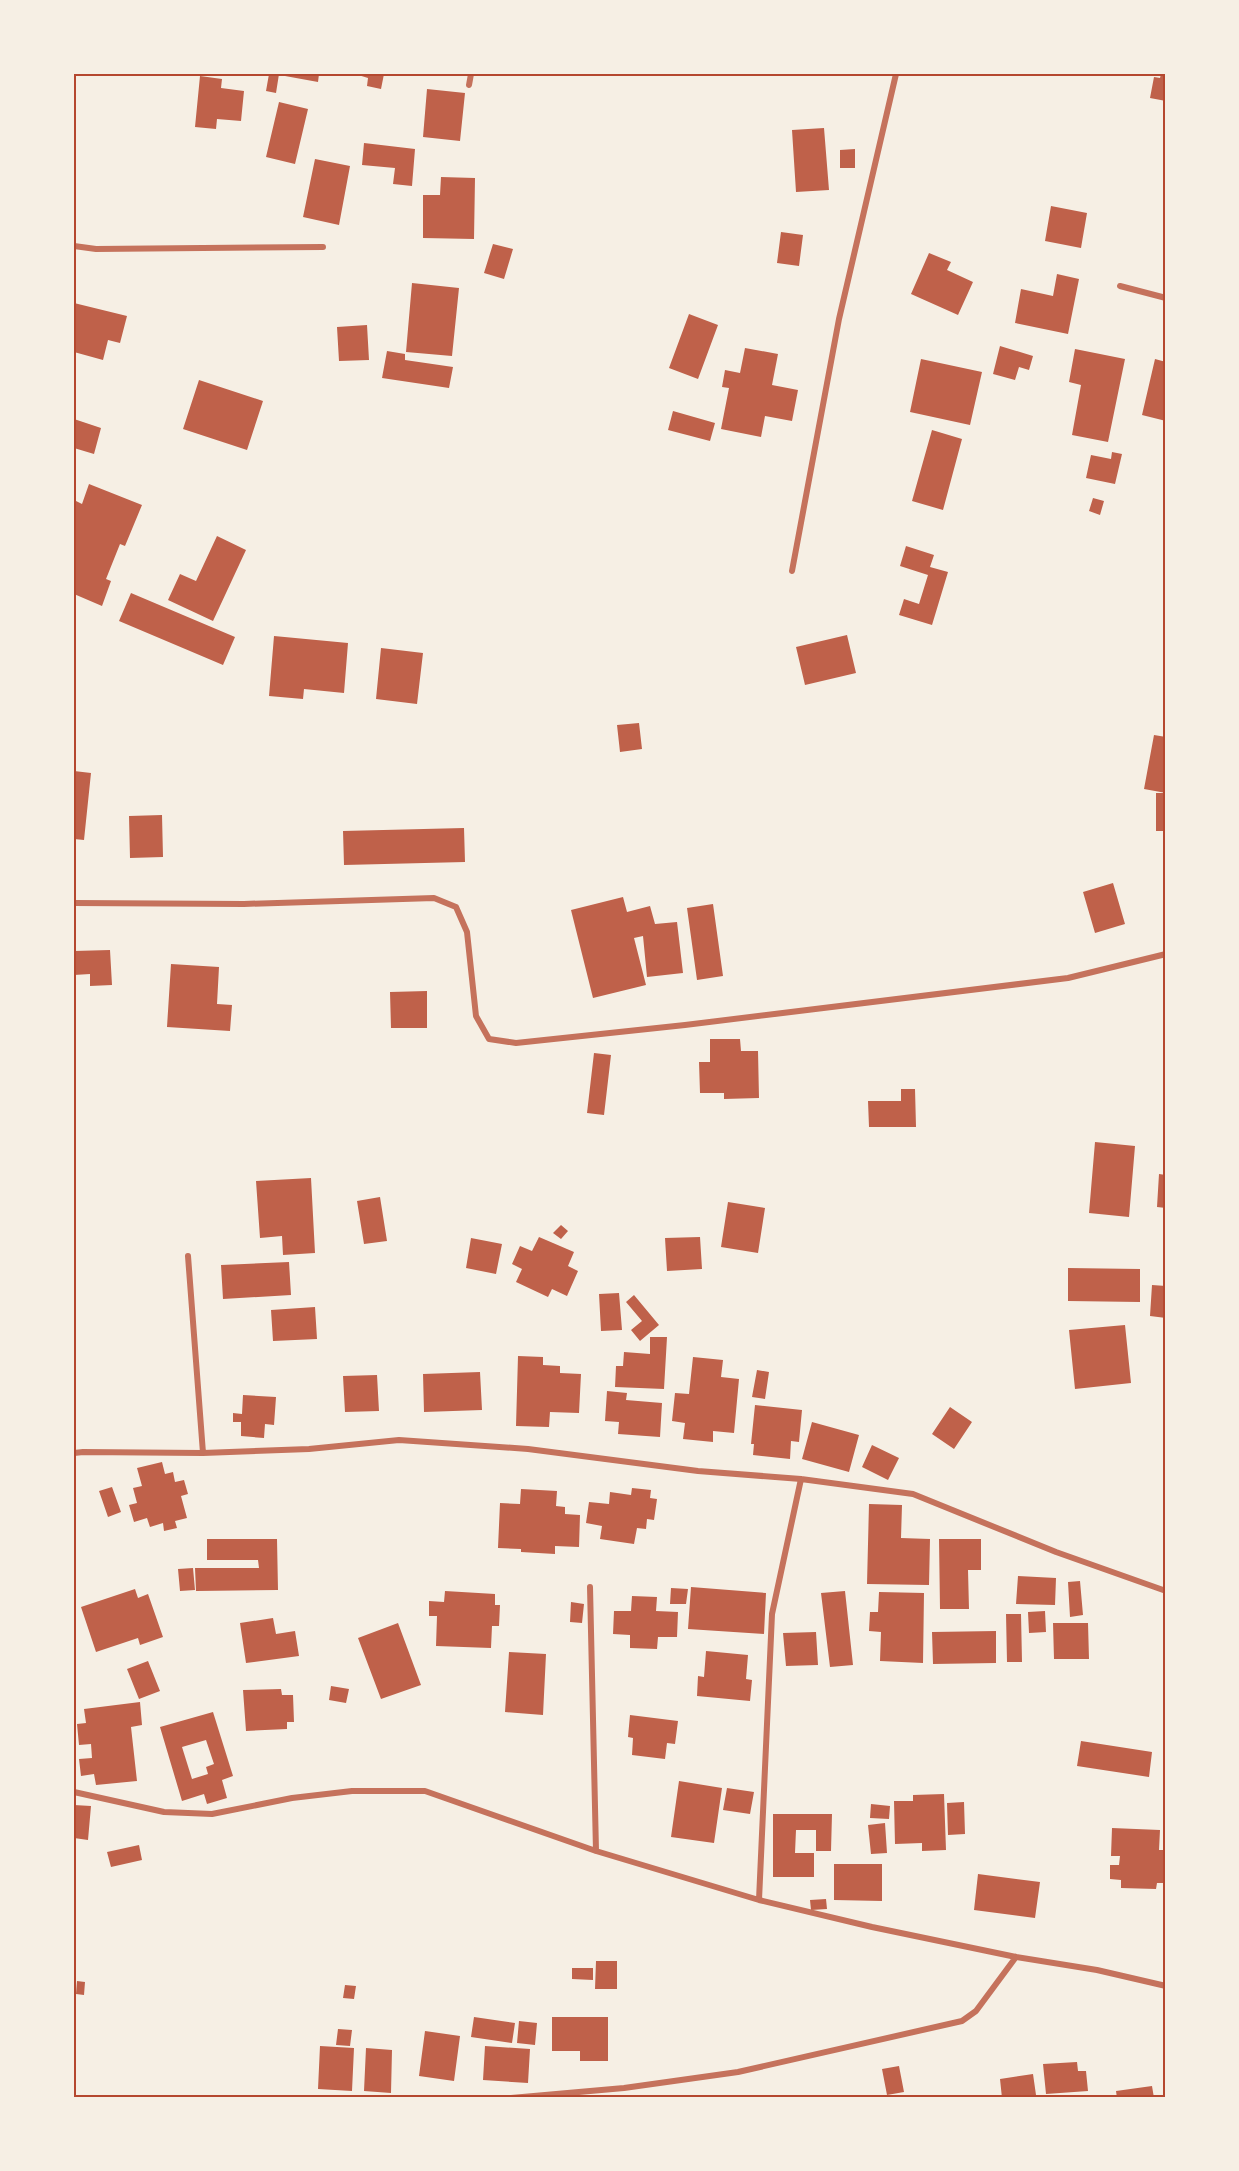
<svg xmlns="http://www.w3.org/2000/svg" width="1239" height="2171" font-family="Commissioner,sans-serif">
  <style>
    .building { fill: #bf614a; fill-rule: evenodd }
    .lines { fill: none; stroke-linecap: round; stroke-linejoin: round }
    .minor { stroke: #c5725c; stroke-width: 6 }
    .neatline { fill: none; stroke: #b5482f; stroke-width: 2 }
  </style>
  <rect width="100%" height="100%" fill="#f6efe4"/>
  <path class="building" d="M269,74H279L276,93L266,91Z
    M286,74H319L318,82L285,76Z
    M355,74H384L381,89L367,86L368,78Z
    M1161,74H1166V101L1150,98L1154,77L1160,78Z
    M200,76L222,79L221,88L244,91L241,121L217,119L216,129L195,127Z
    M427,89L465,93L460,141L423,137Z
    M279,102L308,109L295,164L266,157Z
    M824,128L829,190L796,192L792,130Z
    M364,143L415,149L412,186L393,184L395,168L362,165Z
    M855,149V168H840V150Z
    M315,159L350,166L339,225L303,217Z
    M441,177L475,178L474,239L423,238V195H440Z
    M1051,206L1087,213L1081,248L1045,241Z
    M781,232L803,235L799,266L777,263Z
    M493,244L513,249L504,279L484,273Z
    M929,253L951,262L947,270L973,282L958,315L911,294Z
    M1057,274L1079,279L1068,334L1015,323L1021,289L1053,296Z
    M412,283L459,288L452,356L406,352Z
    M74,303L127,316L120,343L108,340L103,360L74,352L75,327H74Z
    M689,314L718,325L698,379L669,368Z
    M367,325L369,360L339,361L337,327Z
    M1000,346L1033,356L1029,370L1019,367L1015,380L993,374Z
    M745,348L778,354L772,385L798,390L792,421L765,416L761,437L721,429L729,388L722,387L725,370L740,373Z
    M1075,349L1125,359L1108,442L1072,435L1081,385L1069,382Z
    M387,351L405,354V360L453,367L449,388L382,378Z
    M921,359L982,372L970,425L910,412Z
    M1155,359L1166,362V421L1142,415Z
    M199,380L263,401L247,450L183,429Z
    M673,411L715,423L710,441L668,430Z
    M74,419L101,428L94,454L74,448Z
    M932,430L962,439L943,510L912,501Z
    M1112,452L1122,454L1115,484L1086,478L1091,455L1111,459Z
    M89,484L142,505L125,546L120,544L106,579L111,581L102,606L74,594V500L82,504Z
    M1093,498L1104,501L1100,515L1089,511Z
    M217,536L246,550L213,621L168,600L180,574L196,581Z
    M906,546L934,555L930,567L948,572L932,625L899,615L904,599L919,604L928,575L900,566Z
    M131,593L235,637L223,665L119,621Z
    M847,635L856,673L805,685L796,647Z
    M274,636L348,643L344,693L304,689L303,699L269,696Z
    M381,648L423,653L417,704L376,699Z
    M639,723L642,749L620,752L617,725Z
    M1154,735L1166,737V793L1144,789Z
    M74,771L91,773L84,840L74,839Z
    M1156,793H1166V831H1156Z
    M162,815L163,857L130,858L129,816Z
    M464,828L465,862L344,865L343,831Z
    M1113,883L1125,924L1095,933L1083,892Z
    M623,897L627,912L650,906L655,924L677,922L683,973L647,977L643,936L634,938L646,985L593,998L571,910Z
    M713,904L723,976L697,980L687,908Z
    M110,950L112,985L90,986V974L74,975V951Z
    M171,964L219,967L217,1004L232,1005L230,1031L167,1027Z
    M427,991V1028H391L390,992Z
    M710,1039H740L741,1051H758L759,1098L724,1099V1093H700L699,1062H710Z
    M594,1053L611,1055L604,1115L587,1113Z
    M901,1089H915L916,1127H869L868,1101H901Z
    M1095,1142L1135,1146L1129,1217L1089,1213Z
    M1159,1174L1166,1175V1208L1157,1207Z
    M311,1178L315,1253L283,1255L282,1236L260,1238L256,1181Z
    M380,1197L387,1241L364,1244L357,1201Z
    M728,1202L765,1208L758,1253L721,1247Z
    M561,1225L568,1231L561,1239L553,1233Z
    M539,1237L574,1252L568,1266L578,1271L567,1296L552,1289L548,1297L516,1282L522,1269L512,1264L520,1246L532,1251Z
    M700,1237L702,1269L667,1271L665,1238Z
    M471,1238L502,1244L496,1274L466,1268Z
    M289,1262L291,1295L223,1299L221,1265Z
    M1068,1268L1140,1269V1302L1068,1301Z
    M1152,1285L1166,1286V1318L1150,1316Z
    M619,1293L622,1330L601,1331L599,1294Z
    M634,1295L659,1325L640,1341L631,1330L642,1321L626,1302Z
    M315,1307L317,1339L273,1341L271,1310Z
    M1125,1325L1131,1383L1075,1389L1069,1330Z
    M650,1337H667L664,1389L615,1387L616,1366H623L624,1352L650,1354Z
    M518,1356L543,1357V1365L560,1366V1373L581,1374L579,1413L550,1412L549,1427L516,1426Z
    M693,1357L723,1360L721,1377L739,1379L734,1433L713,1431V1442L683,1439L685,1423L672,1421L675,1393L689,1394Z
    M757,1370L769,1372L765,1399L752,1397Z
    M480,1372L482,1410L424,1412L423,1374Z
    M377,1375L379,1411L345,1412L343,1376Z
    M607,1391L627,1393L626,1400L662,1403L660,1437L618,1434L619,1422L605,1421Z
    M243,1395L276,1397L274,1425L265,1424L264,1438L241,1436V1422H233V1413L242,1414Z
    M755,1405L802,1410L799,1442L791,1441L790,1459L753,1455L754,1444H751Z
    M950,1407L972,1422L954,1449L932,1434Z
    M812,1422L859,1435L849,1472L802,1459Z
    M872,1445L899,1458L888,1480L862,1467Z
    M162,1462L165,1474L173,1472L175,1482L184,1480L188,1494L181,1496L187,1518L175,1521L177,1528L164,1531L163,1523L150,1527L147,1518L134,1522L129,1505L137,1503L133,1488L142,1486L137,1468Z
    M112,1487L121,1512L108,1517L99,1491Z
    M632,1488L651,1490L650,1498L657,1499L654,1520L647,1519L646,1529L637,1528L634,1544L600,1539L602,1526L586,1523L589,1502L609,1504L610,1492L631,1495Z
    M521,1489L557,1491L556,1506L565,1507V1514L580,1515L579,1547L555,1546V1554L521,1552V1549L498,1548L500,1503L520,1504Z
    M869,1504L902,1505L901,1538L930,1539L929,1585L867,1584Z
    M207,1539H277L278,1590L196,1591L195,1568H259L258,1560H207Z
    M939,1539H981V1570H968L969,1609H940Z
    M193,1568L195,1590L180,1591L178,1569Z
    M1018,1576L1056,1578L1055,1605L1016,1604Z
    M1080,1581L1083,1615L1070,1617L1068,1582Z
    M691,1587L766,1593L764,1634L688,1629Z
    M671,1588L688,1589L686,1604H670Z
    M135,1589L138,1598L148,1594L163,1637L140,1645L138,1638L96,1652L81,1607Z
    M445,1591L495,1594V1605H500L499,1626H492L491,1648L436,1646L437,1616H429V1601L444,1602Z
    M845,1591L853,1665L830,1667L821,1593Z
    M879,1592L924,1593L923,1663L880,1661L881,1632L869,1631L870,1612H878Z
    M632,1596L657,1597L656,1611L678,1612L677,1637H658L657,1649L630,1648V1635L613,1634L614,1611H631Z
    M571,1602L584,1604L582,1623L570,1622Z
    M1045,1611L1046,1632L1029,1633L1028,1612Z
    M1006,1614H1021L1022,1662H1007Z
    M273,1618L276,1634L295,1631L299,1656L246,1663L240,1623Z
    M398,1623L421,1685L381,1699L358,1638Z
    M1053,1623H1088L1089,1659H1054Z
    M996,1631V1663L933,1664L932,1632Z
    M816,1632L818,1665L786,1666L783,1633Z
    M706,1651L748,1655L746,1679L752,1680L750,1701L697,1696L698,1676L704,1677Z
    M509,1652L546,1654L543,1715L505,1712Z
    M148,1661L160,1691L139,1699L127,1669Z
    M331,1686L349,1689L346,1703L329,1700Z
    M281,1689L282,1695H293L294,1722H287V1729L246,1731L243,1690Z
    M140,1702L142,1725L131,1727L137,1781L96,1785L94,1774L81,1776L79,1759L92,1758L91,1744L79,1745L77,1724L86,1723L84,1709Z
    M213,1712L233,1776L222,1780L227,1798L207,1804L204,1794L182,1801L160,1727ZM206,1740L214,1764L206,1767L208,1774L192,1779L182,1747Z
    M630,1715L678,1721L675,1744L667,1743L665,1759L632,1755L633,1738L628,1737Z
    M1081,1741L1152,1752L1149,1777L1077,1766Z
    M679,1781L722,1788L714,1843L671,1837Z
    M727,1788L754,1792L750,1814L723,1810Z
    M944,1794L946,1850L922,1851V1843L895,1844L894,1801H913V1795Z
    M964,1802L965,1834L948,1835L947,1803Z
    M871,1804L890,1806L889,1819L870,1818Z
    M74,1805L91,1806L88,1840L74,1838Z
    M773,1814H832L831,1851H816V1830H796L795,1853H814V1877H773Z
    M885,1823L887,1853L871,1854L868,1825Z
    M1112,1828L1160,1830L1159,1850H1166V1883H1157L1156,1889L1121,1888V1880L1110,1879V1865H1119L1120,1856H1111Z
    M139,1845L142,1860L111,1867L107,1852Z
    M834,1864H882V1901L834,1900Z
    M978,1874L1040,1882L1035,1918L974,1910Z
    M826,1899L827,1909L811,1910L810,1900Z
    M596,1961H617V1989H595Z
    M572,1968H593V1980L572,1979Z
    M77,1981L85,1982L84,1995L76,1994Z
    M345,1985L356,1986L354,1999L343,1998Z
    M474,2017L515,2023L512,2043L471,2037Z
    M552,2017H608V2061H580V2051H552Z
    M519,2021L537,2023L535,2045L517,2043Z
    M338,2029L352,2030L350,2046L336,2045Z
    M425,2031L460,2036L454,2081L419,2076Z
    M320,2046L354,2048L352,2091L318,2089Z
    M485,2046L530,2049L528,2083L483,2080Z
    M366,2048L392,2050L391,2093L364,2091Z
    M1077,2062L1078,2071H1086L1088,2091L1046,2094L1043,2064Z
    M899,2066L904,2092L887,2095L882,2069Z
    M1033,2074L1036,2095L1002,2098L1000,2079Z
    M1152,2086L1154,2098H1117L1116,2091Z"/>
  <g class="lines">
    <path class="minor" d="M469,85L471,74
      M74,246L96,249L323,247
      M1120,286L1166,298
      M792,571L839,319L896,74
      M74,903L244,904L434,898L456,907L467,932L476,1016L489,1039L516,1043L685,1025L1068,978L1166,954
      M188,1256L203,1453
      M74,1453L83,1452L203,1453L309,1449L399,1440L528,1449L698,1471L801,1479L913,1494L1056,1552L1166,1591
      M590,1587L596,1851
      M74,1792L164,1812L212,1814L292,1798L352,1791H425L596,1851L759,1900L872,1927L1016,1957L1097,1970L1166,1986
      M759,1900L772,1614L801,1479
      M511,2098L624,2088L738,2072L962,2021L976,2011L1016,1957"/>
  </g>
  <rect width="1239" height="2171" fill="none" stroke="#f6efe4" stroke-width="150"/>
  <rect x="75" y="75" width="1089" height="2021" class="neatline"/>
</svg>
